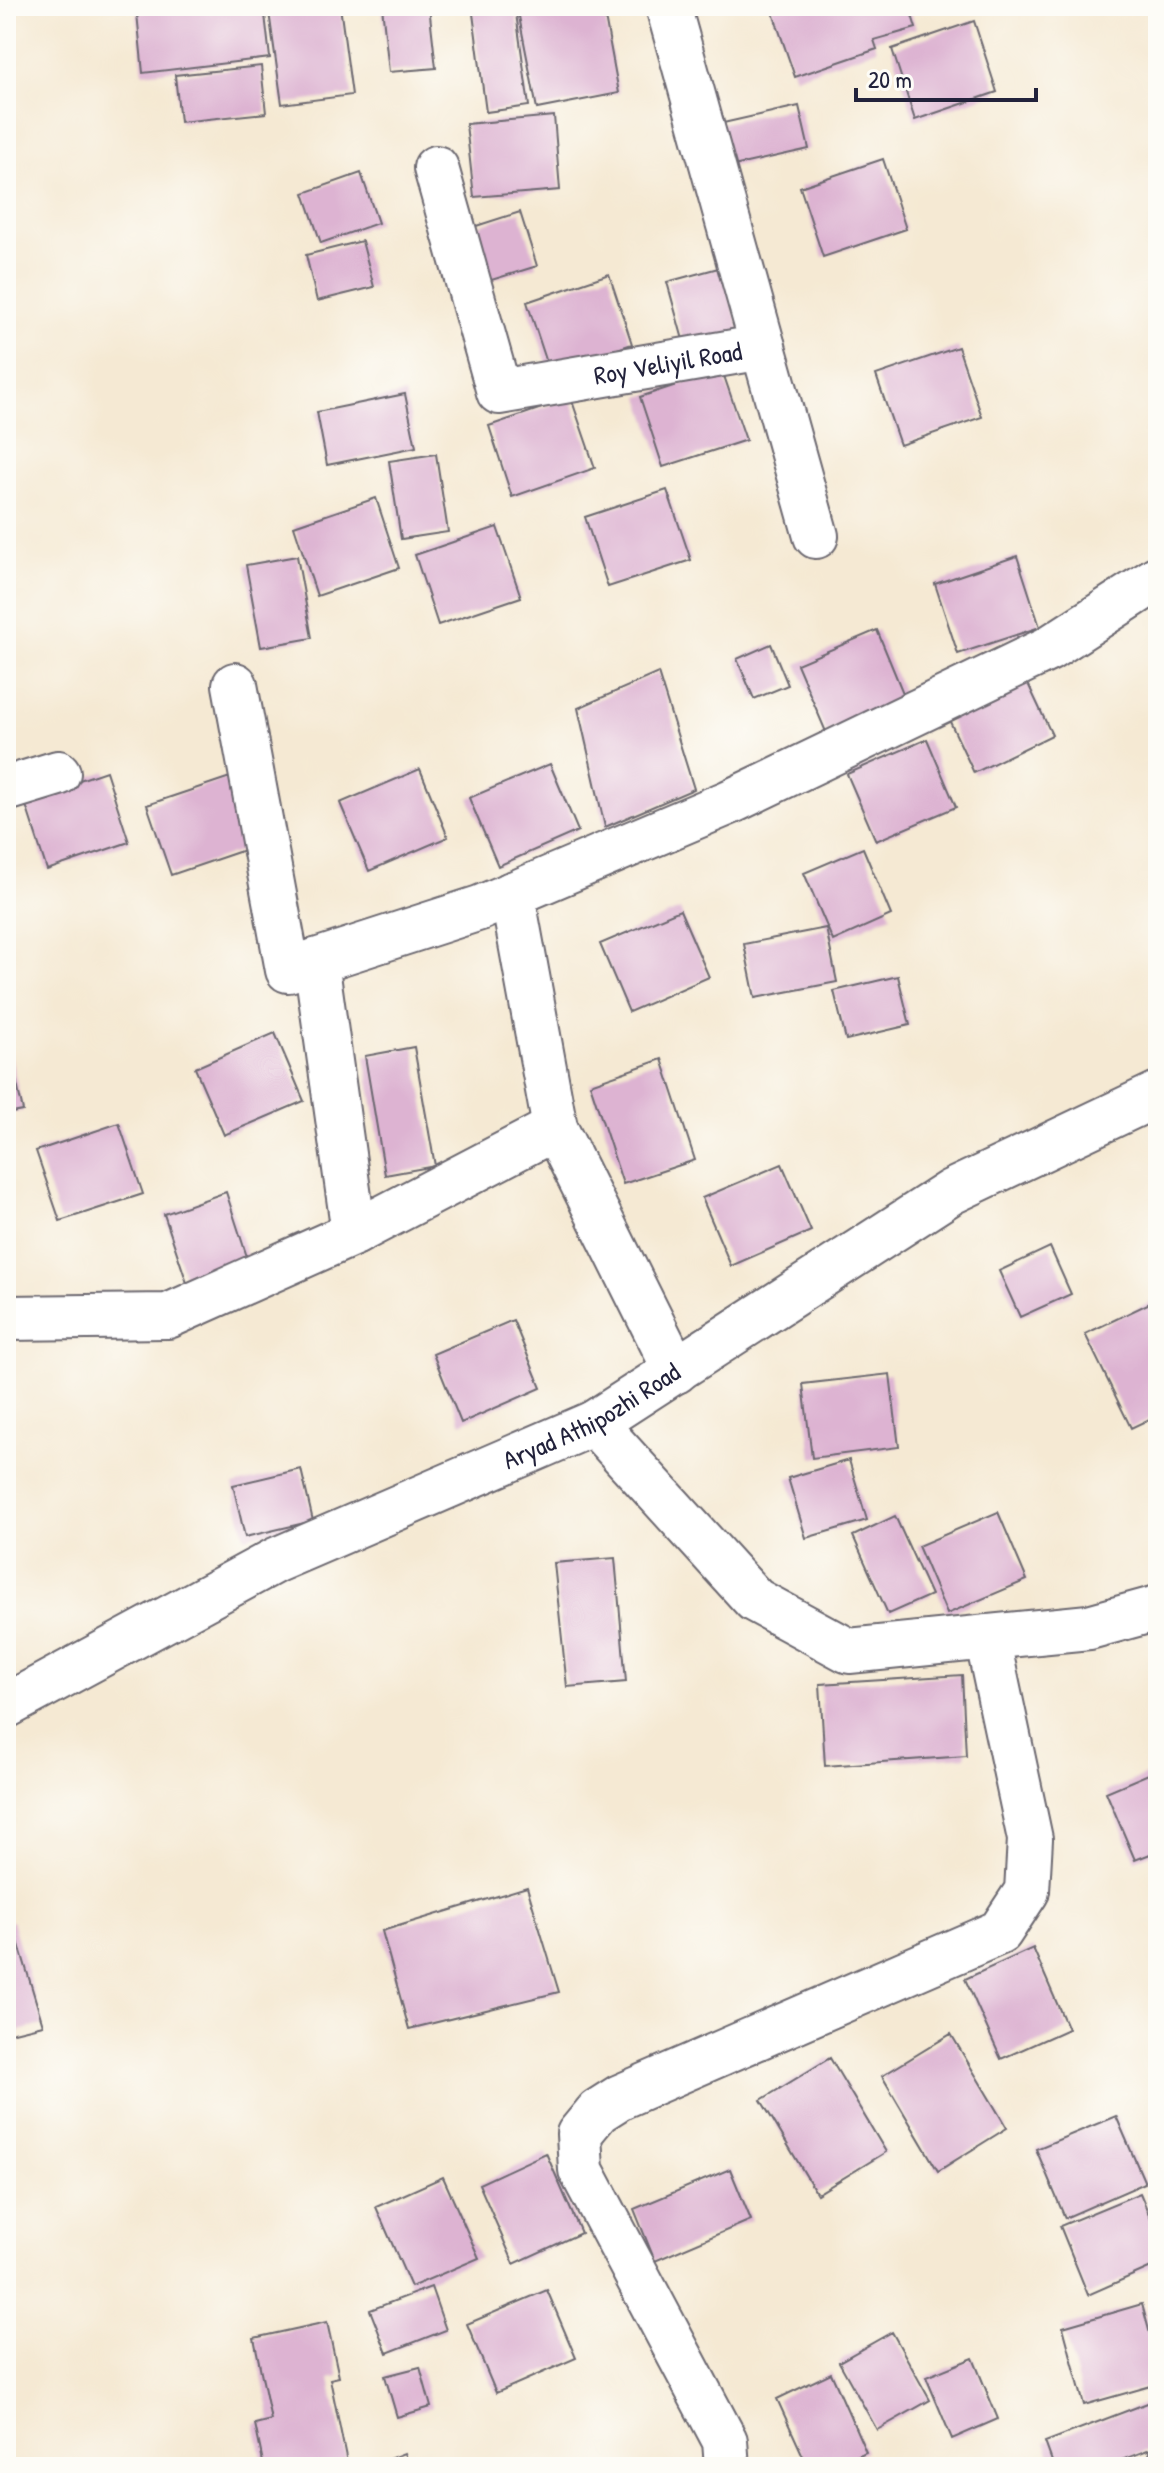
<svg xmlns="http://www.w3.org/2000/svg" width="1164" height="2473" font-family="'Patrick Hand',sans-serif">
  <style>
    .building { fill: #ddb3d2 }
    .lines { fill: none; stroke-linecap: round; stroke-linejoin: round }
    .minor-casing { stroke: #6c6870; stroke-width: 48 }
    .minor { stroke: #fff; stroke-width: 44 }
    .labels { text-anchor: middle; stroke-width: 6; stroke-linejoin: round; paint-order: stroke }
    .street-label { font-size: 26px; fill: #22223b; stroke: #fdfcf7 }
  </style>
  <rect width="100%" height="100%" fill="#fdfcf7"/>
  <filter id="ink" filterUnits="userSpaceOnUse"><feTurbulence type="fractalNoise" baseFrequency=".0125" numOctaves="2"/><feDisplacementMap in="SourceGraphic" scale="16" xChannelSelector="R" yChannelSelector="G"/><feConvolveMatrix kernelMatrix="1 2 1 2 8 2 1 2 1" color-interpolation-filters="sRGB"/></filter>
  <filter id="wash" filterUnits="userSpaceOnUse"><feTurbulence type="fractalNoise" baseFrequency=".006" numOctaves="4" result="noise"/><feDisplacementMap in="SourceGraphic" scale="32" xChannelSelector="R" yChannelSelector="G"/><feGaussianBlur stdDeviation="1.8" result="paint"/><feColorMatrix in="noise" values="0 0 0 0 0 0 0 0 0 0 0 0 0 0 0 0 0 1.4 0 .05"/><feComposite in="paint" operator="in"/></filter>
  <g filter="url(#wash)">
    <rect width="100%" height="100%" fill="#f5e9d3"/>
    <g id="blocks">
      <path class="building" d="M199,6H264L270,58L143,73L137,13Z
        M318,6H340L352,95L282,104L269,12Z
        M382,6H429L436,68L389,72Z
        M472,6H515L529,106L486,112Z
        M517,6H603L619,93L537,109Z
        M909,6L916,28L874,40L877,49L795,77L771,7Z
        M974,21L997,92L915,120L892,49Z
        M261,66L266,113L180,122L175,75Z
        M799,106L809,149L720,169L710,126Z
        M554,116L560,190L474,197L466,124Z
        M883,159L906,229L823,257L800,187Z
        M361,173L378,223L321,243L304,193Z
        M520,212L537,266L485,282L470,228Z
        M362,241L374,287L317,301L306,255Z
        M722,267L740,331L685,347L667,282Z
        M609,274L632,344L550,372L527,302Z
        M958,347L982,417L900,445L876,375Z
        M722,370L746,440L663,467L640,397Z
        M405,394L416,447L327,465L317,412Z
        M571,398L595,468L512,497L489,426Z
        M436,454L448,532L401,539L389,461Z
        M667,490L691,560L608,587L585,517Z
        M376,498L399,568L317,596L294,526Z
        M497,527L521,597L438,625L415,555Z
        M297,556L312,638L261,647L246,565Z
        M1017,556L1040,627L958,654L935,584Z
        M877,630L905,698L826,732L797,664Z
        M771,644L788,685L754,699L737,659Z
        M658,673L694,789L605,827L578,708Z
        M1023,673L1052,735L974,773L944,709Z
        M927,739L956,807L876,841L847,774Z
        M550,764L578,831L498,866L469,798Z
        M420,769L448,837L369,871L340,803Z
        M106,771L129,842L47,870L24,799Z
        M230,777L253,847L171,875L147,805Z
        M863,848L891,915L833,941L804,873Z
        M680,910L709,977L629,1012L600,944Z
        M826,928L837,982L755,998L744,944Z
        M898,976L910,1025L846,1040L834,991Z
        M275,1033L304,1101L224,1135L195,1068Z
        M6,1036L23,1111L6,1114Z
        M414,1047L435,1166L385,1175L365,1056Z
        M662,1059L695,1160L623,1184L590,1084Z
        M119,1123L143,1194L60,1221L36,1151Z
        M782,1164L811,1231L731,1266L702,1198Z
        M226,1192L249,1263L187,1283L164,1214Z
        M1050,1247L1071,1294L1020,1317L999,1271Z
        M1158,1299V1415L1131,1428L1085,1334Z
        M513,1320L541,1388L461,1423L433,1354Z
        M890,1374L899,1447L812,1458L803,1384Z
        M849,1460L867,1520L806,1538L788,1478Z
        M301,1469L313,1521L245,1537L233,1485Z
        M998,1512L1027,1580L947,1614L918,1546Z
        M895,1516L931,1595L888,1614L853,1536Z
        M615,1558L626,1682L567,1687L554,1563Z
        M962,1675L966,1756L825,1766L820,1684Z
        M1158,1770V1851L1135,1860L1106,1792Z
        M527,1887L559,1992L409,2029L382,1931Z
        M12,1921L43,2025L6,2034V1923Z
        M1033,1948L1068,2029L1001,2059L965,1979Z
        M951,2034L1007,2128L938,2171L882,2076Z
        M830,2058L886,2152L817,2194L761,2100Z
        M1116,2116L1145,2183L1065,2218L1036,2149Z
        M546,2153L581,2233L514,2264L479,2184Z
        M730,2169L751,2220L655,2261L634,2209Z
        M443,2177L479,2258L411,2287L376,2207Z
        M1140,2193L1158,2236V2264L1088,2295L1060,2226Z
        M431,2287L446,2330L387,2353L370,2310Z
        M547,2290L576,2358L496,2393L467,2324Z
        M1142,2304L1158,2364V2384L1084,2405L1063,2327Z
        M327,2322L339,2377L330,2379L348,2467H264L255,2424L271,2420L254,2338Z
        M892,2332L930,2400L877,2430L839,2362Z
        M973,2358L998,2419L952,2439L926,2377Z
        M420,2367L431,2407L397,2417L385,2376Z
        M831,2373L866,2452L833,2467H808L777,2399Z
        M1158,2399V2446L1104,2467H1054L1045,2442Z
        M1158,2450V2467H1152L1149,2452Z
        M404,2453L409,2467H369Z"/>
    </g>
  </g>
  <g filter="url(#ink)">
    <use href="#blocks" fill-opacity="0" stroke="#6c6870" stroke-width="2"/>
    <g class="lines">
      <defs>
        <g id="minor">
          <path id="s1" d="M436,168L499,392L763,347L668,6"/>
          <path d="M763,347L816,536"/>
          <path d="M235,685L288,970L316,961"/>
          <path d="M6,789L58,773"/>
          <path d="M512,894L555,1128"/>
          <path d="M354,1233L555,1128L676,1371"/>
          <path d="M6,1318L168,1316L354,1233L316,961L480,908L730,802L1048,649L1158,578"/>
          <path d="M594,1423L755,1600L849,1651L1089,1627L1158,1608"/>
          <path id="s2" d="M6,1706L276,1560L594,1423L951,1192L1158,1094"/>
          <path d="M727,2467L725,2441L581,2170L579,2134L598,2111L620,2097L1000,1932L1027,1891L1030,1839L987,1637"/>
        </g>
      </defs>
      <use href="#minor" class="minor-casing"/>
      <use href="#minor" class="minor"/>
    </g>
  </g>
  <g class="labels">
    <g class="street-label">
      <text dy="9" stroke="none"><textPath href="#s1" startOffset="404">Roy Veliyil Road</textPath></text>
      <text dy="9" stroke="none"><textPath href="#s2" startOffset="654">Aryad Athipozhi Road</textPath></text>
    </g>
  </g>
  <rect width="1164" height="2473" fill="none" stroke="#fdfcf7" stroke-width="32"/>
  <path d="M856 88v12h180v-12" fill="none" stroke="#22223b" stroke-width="4"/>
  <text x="868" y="88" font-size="24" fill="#22223b" stroke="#fdfcf7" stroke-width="6" paint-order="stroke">20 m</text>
</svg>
